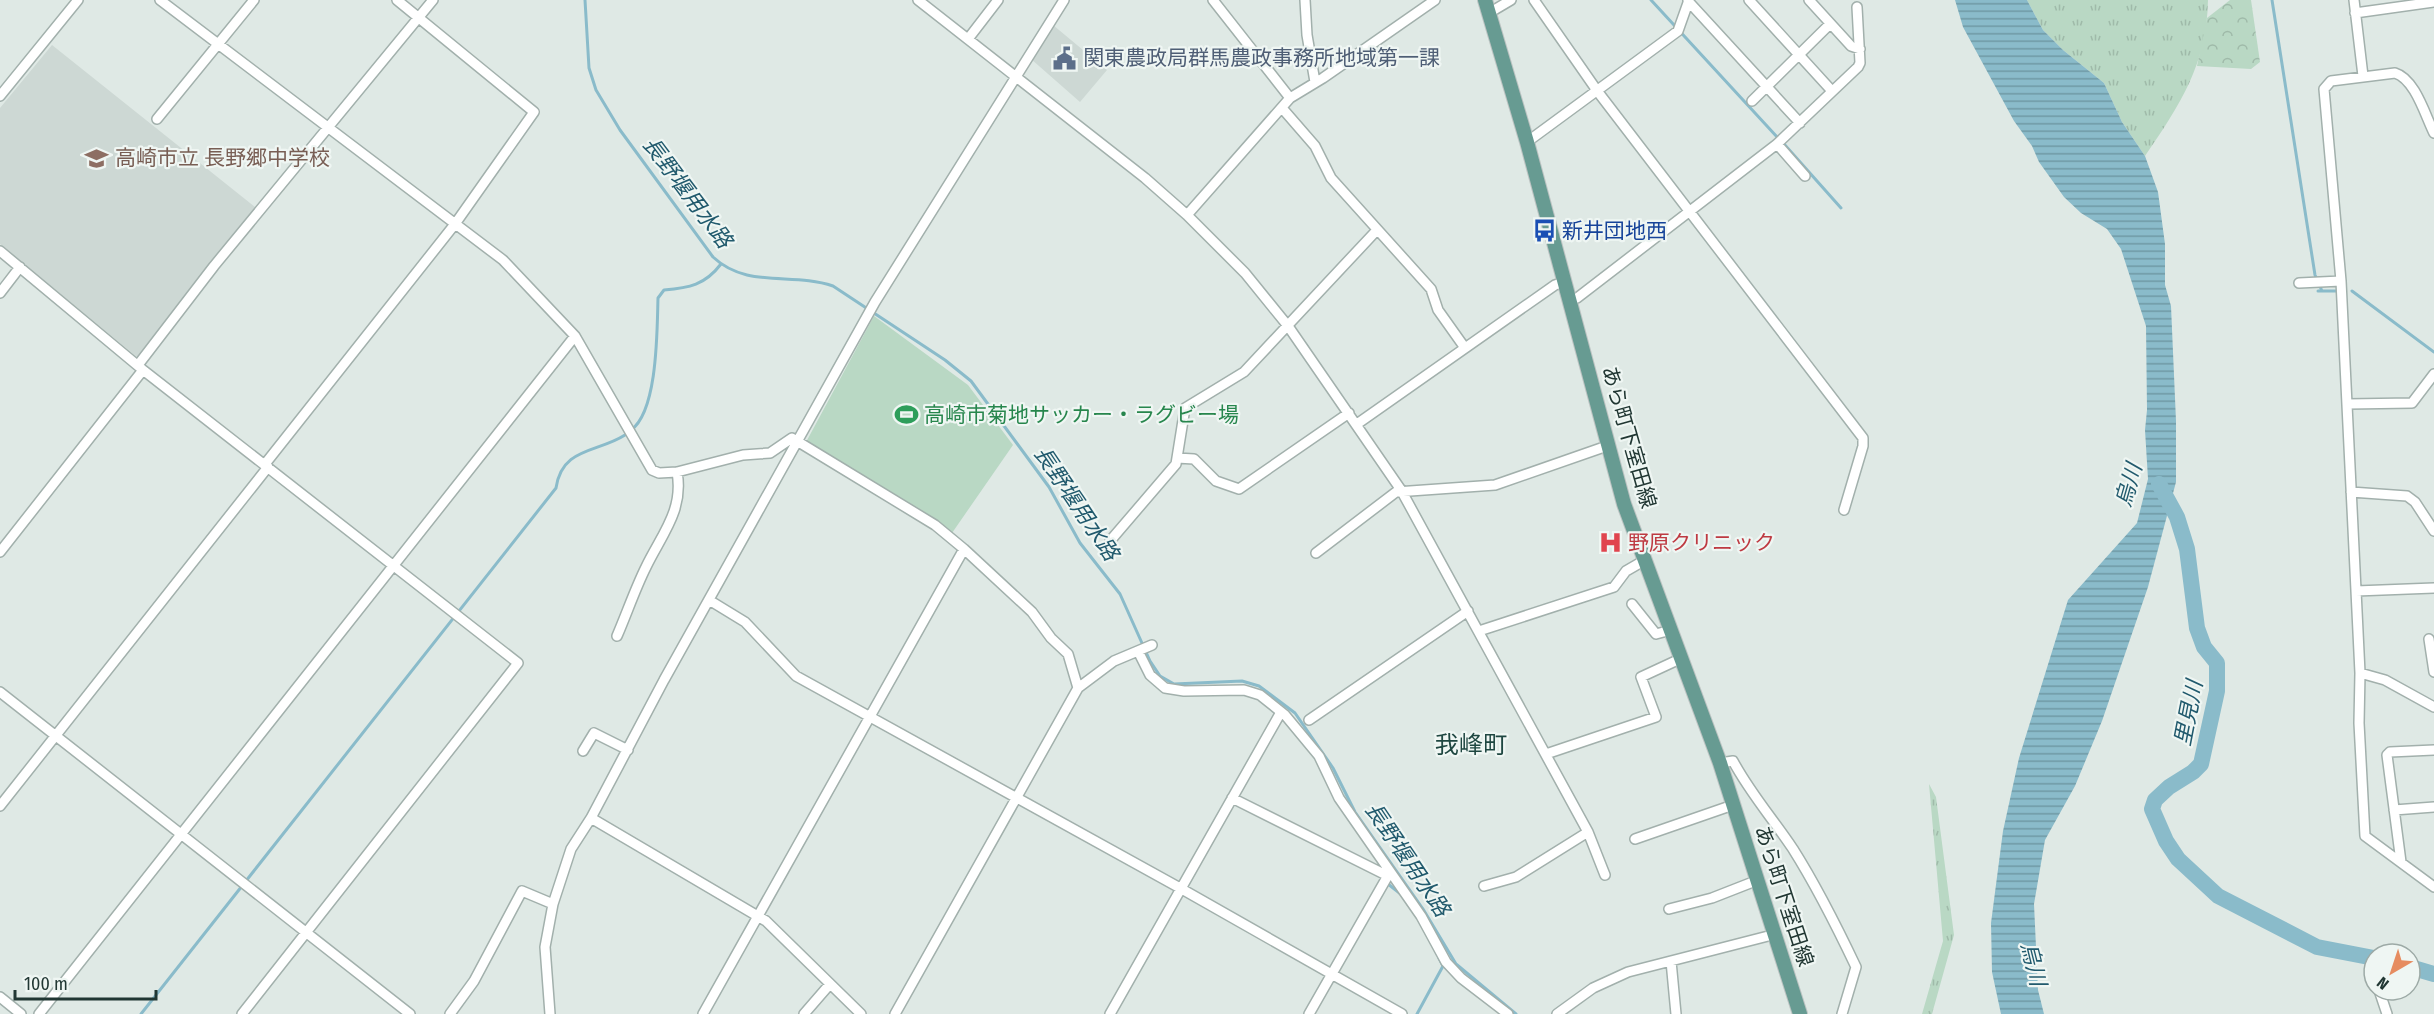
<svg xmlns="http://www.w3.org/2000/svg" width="2434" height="1014" font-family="'Fira Sans Condensed','Noto Sans JP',sans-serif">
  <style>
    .built { fill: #cdd8d4 }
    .grass { fill: url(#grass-tufts) }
    .forest { fill: url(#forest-crowns) }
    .green { fill: #b9d8c4 }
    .water { fill: url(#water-rules) }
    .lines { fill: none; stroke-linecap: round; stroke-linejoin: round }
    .stream { stroke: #8abbca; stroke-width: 3 }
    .river { stroke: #8abbca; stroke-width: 16 }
    .minor-casing { stroke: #a2b0ac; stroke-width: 12 }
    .primary-casing { stroke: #bcc3c2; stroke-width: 16 }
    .minor { stroke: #fff; stroke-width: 9 }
    .primary { stroke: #679b92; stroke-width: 14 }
    .labels { text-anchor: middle; stroke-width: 4.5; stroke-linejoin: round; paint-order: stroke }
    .service-label { font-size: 21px; fill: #4e5e75; stroke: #eff6f3; text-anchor: start }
    .education-label { font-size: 21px; fill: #785e54; stroke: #eff6f3; text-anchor: start }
    .transit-label { font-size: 21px; fill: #164399; stroke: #eff6f3; text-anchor: start }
    .leisure-label { font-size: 21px; fill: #27864d; stroke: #eff6f3; text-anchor: start }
    .street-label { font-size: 21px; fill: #213733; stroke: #eff6f3 }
    .health-label { font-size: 21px; fill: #be3a42; stroke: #eff6f3; text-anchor: start }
    .water-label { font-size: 22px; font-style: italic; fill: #215a6d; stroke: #eff6f3 }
    .quarter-label { font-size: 24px; fill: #1f4741; stroke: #eff6f3 }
  </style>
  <defs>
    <pattern id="grass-tufts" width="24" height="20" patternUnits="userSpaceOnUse" patternTransform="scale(1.5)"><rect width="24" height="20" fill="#b9d8c4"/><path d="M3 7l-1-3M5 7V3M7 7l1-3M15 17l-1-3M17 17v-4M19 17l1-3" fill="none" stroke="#9fbaa9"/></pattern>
    <pattern id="forest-crowns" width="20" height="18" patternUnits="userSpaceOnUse" patternTransform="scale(1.5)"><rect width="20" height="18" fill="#b9d8c4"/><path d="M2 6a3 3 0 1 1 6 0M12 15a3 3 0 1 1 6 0" fill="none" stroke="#9fbaa9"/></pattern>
    <pattern id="water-rules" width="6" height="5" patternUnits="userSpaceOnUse" patternTransform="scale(1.5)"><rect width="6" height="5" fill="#8abbca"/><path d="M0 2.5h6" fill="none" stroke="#7099a5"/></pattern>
  </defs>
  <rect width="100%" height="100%" fill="#dfe9e5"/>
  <path class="built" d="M1053,25L1107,70L1080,102L1031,59Z
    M52,45L255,207L137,357L0,244V108Z"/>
  <path class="grass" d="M2027,0H2208C2207,64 2180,105 2145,156L2122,122L2104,83L2063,50L2043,30Z
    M1929,784L1936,797L1954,935L1932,1014H1922L1943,941Z"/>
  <path class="forest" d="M2230,0H2251L2260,62L2251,69L2197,66L2207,18Z"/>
  <path class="green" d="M874,316L968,385L1013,445L952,533L936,520L805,444Z"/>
  <path class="water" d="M1955,0H2027L2043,30L2063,50L2104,83L2122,122L2145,156L2158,192L2165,244V285L2171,306L2176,421V482L2148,587L2102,721L2075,786L2045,840L2034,904L2038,990L2044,1014H2001L1992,972L1991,923L2003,831L2019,758L2068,600L2137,523L2148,479L2145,430L2147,410L2146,326L2121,249L2107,229L2081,213L2064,197L2039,162L2032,146L2014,121L1963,27Z"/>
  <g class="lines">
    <path class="stream" d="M585,0L589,68L596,90L620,130L713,257C747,289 792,272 833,286L945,360L971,381L1049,487L1080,543L1120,594L1150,661L1160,676L1174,684L1242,681L1259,686L1295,713L1333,768L1355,812L1423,909L1456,964L1516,1014
      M1651,0L1778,138
      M2272,0L2315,275L2322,291
      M1784,144L1841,208
      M2318,291H2336
      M2352,291L2434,352
      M631,430C658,411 657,329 658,298L664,290C689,288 705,285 721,264
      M1388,884L1402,895
      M141,1014L556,488C562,447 597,453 625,435
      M1417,1014L1443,966L1439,958"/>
    <path class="river" d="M2159,484L2177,517L2187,549L2197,628L2204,647L2217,663V691L2201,764L2193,772L2169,787L2155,800L2152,809L2166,841L2178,859L2218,896L2317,947L2374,958
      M2410,967L2434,974"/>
    <defs>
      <path id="minor" d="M160,0L503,260L575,336L652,470L659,473L677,472L743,455L770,453L792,438L935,525L964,549L1032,612L1051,638L1068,654L1078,688
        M918,0L1145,178L1187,215L1245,273L1288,326L1401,490L1588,832L1605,875
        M1213,0L1290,98
        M1305,0L1307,35L1315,82
        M1534,0L1598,92L1863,438V446L1844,510
        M1749,0L1832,91
        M1809,0L1851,46L1860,49
        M2354,0L2363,76
        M1688,1L1800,123
        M1489,13L1511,0
        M2355,13L2434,2
        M968,39L998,0
        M0,96L78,0
        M1752,101L1830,24
        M1282,108L1315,146L1331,178L1431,289L1438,310L1465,348
        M157,119L254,0
        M2434,133C2425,115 2415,79 2395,73L2331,81L2324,89L2341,281L2360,673L2359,723L2365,836L2434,887
        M1527,142L1678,31L1689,0
        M1777,144L1805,176
        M1187,215L1290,98L1323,78L1435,0
        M0,251L143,370L518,663L242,1014
        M2299,283L2341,281
        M0,293L20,267
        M1570,300L1577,298L1777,144L1858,67L1860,63L1857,7
        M138,365L214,266L433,0
        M2348,404L2412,403L2434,374
        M1357,424L1555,285L1564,282
        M1177,458L1194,459L1216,481L1239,489L1349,413
        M265,464L455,224L534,112L397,0
        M2351,492L2407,496L2415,502L2434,531
        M1110,541L1176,464L1185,408L1244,372L1377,230
        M0,552L143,370
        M1316,553L1396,492L1495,485L1607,446
        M2356,591L2434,588
        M709,600L745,622L796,676L1180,888L1402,1014
        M1632,604L1656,634L1671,630
        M1479,631L1614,587L1626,571L1645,560
        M617,636C627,613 635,589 646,567C662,534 684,510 677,472
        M2429,639L2434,672
        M1138,651L1150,675L1165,688L1184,691L1244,690L1260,695L1285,715L1319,756L1339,798L1421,916L1446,962L1461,978L1508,1014
        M2360,673L2385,680L2434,707
        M0,692L410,1014
        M1309,720L1468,611
        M583,751L594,733L628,750
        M1546,754L1656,717L1641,677L1682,658
        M1720,763L1733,761C1750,793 1773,819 1793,849C1817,887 1837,927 1856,967L1842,1014
        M1232,798L1386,875
        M0,806L268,467
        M2394,810L2434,807
        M591,818L766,921L861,1014
        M1635,839L1733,805
        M2401,862L2387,755L2390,752L2434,750
        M1484,886L1516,877L1588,832
        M1669,909L1712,898L1758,880
        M1671,961L1676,1014
        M2379,990L2387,1014
        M0,997L21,1014
        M39,1014L575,336
        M450,1014L474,981L522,891L553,904
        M550,1014L545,947L553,904L571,849L591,818L664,680L875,302L1064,0
        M703,1014L964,549
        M804,1014L830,984
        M895,1014L1078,688L1114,661L1152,645
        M1110,1014L1281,712
        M1309,1014L1390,872
        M1557,1014L1593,988L1628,972L1776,934"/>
      <path id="primary" d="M1485,0L1527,142L1624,504L1720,763L1800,1014"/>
    </defs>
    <use href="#minor" class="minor-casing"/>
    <use href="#primary" class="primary-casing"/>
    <use href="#minor" class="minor"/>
    <use href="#primary" class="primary"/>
  </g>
  <defs>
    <symbol id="civic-bare" viewBox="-9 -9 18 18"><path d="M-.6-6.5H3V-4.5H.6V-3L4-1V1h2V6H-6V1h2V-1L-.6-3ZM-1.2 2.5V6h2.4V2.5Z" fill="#5c6f8a" stroke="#eff6f3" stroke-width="2.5" paint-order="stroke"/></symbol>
    <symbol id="school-bare" viewBox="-9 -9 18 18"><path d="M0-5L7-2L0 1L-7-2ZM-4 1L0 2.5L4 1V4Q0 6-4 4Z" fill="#8d6e63" stroke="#eff6f3" stroke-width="2.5" paint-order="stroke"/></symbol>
    <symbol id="bus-bare" viewBox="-9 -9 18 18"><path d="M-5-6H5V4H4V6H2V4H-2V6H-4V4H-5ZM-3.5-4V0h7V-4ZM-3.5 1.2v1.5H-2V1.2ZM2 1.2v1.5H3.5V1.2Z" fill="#1a4fb4" stroke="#eff6f3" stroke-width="2.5" paint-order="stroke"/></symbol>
    <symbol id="stadium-bare" viewBox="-9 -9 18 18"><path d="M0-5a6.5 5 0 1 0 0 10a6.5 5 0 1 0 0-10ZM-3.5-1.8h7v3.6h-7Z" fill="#2e9e5b" stroke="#eff6f3" stroke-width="2.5" paint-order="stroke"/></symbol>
    <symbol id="hospital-bare" viewBox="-9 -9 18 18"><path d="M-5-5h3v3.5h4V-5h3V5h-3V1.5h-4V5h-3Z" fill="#e0444e" stroke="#eff6f3" stroke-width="2.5" paint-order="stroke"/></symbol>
  </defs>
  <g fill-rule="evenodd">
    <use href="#civic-bare" x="1048" y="42" width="33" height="33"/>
    <use href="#school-bare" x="80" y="142" width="33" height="33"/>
    <use href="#bus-bare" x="1528" y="214" width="33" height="33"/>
    <use href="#stadium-bare" x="890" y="398" width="33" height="33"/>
    <use href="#hospital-bare" x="1594" y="526" width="33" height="33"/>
  </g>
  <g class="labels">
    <g class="service-label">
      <text x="1083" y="65">関東農政局群馬農政事務所地域第一課</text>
    </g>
    <g class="education-label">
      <text x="115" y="165">高崎市立 長野郷中学校</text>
    </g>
    <g class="transit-label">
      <text x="1562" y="238">新井団地西</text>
    </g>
    <g class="leisure-label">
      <text x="924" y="422">高崎市菊地サッカー・ラグビー場</text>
    </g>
    <g class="street-label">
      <text transform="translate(1629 437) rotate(74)" y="7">あら町下室田線</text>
      <text transform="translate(1784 896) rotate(72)" y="7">あら町下室田線</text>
    </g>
    <g class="health-label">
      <text x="1628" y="550">野原クリニック</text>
    </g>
    <g class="water-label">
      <text transform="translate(688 192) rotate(53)" y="8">長野堰用水路</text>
      <text transform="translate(2128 485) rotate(-74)" y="8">烏川</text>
      <text transform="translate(1077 503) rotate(56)" y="8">長野堰用水路</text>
      <text transform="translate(2188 713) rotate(-79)" y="8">里見川</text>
      <text transform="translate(1408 859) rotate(56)" y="8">長野堰用水路</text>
      <text transform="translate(2034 964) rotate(76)" y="8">烏川</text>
    </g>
    <g class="quarter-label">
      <text x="1471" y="753">我峰町</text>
    </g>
  </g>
  <g transform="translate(2392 972) rotate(219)"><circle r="28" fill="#eff6f3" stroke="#9daaa6" stroke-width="1.5"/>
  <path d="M0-4.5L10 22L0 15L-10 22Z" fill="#e68c60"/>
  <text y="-9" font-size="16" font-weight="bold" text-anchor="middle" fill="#213733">N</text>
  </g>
  <path d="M15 990v9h141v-9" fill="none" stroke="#213733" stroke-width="3"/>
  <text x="24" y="990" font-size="18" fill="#213733" stroke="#eff6f3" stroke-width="4.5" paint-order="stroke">100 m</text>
</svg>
